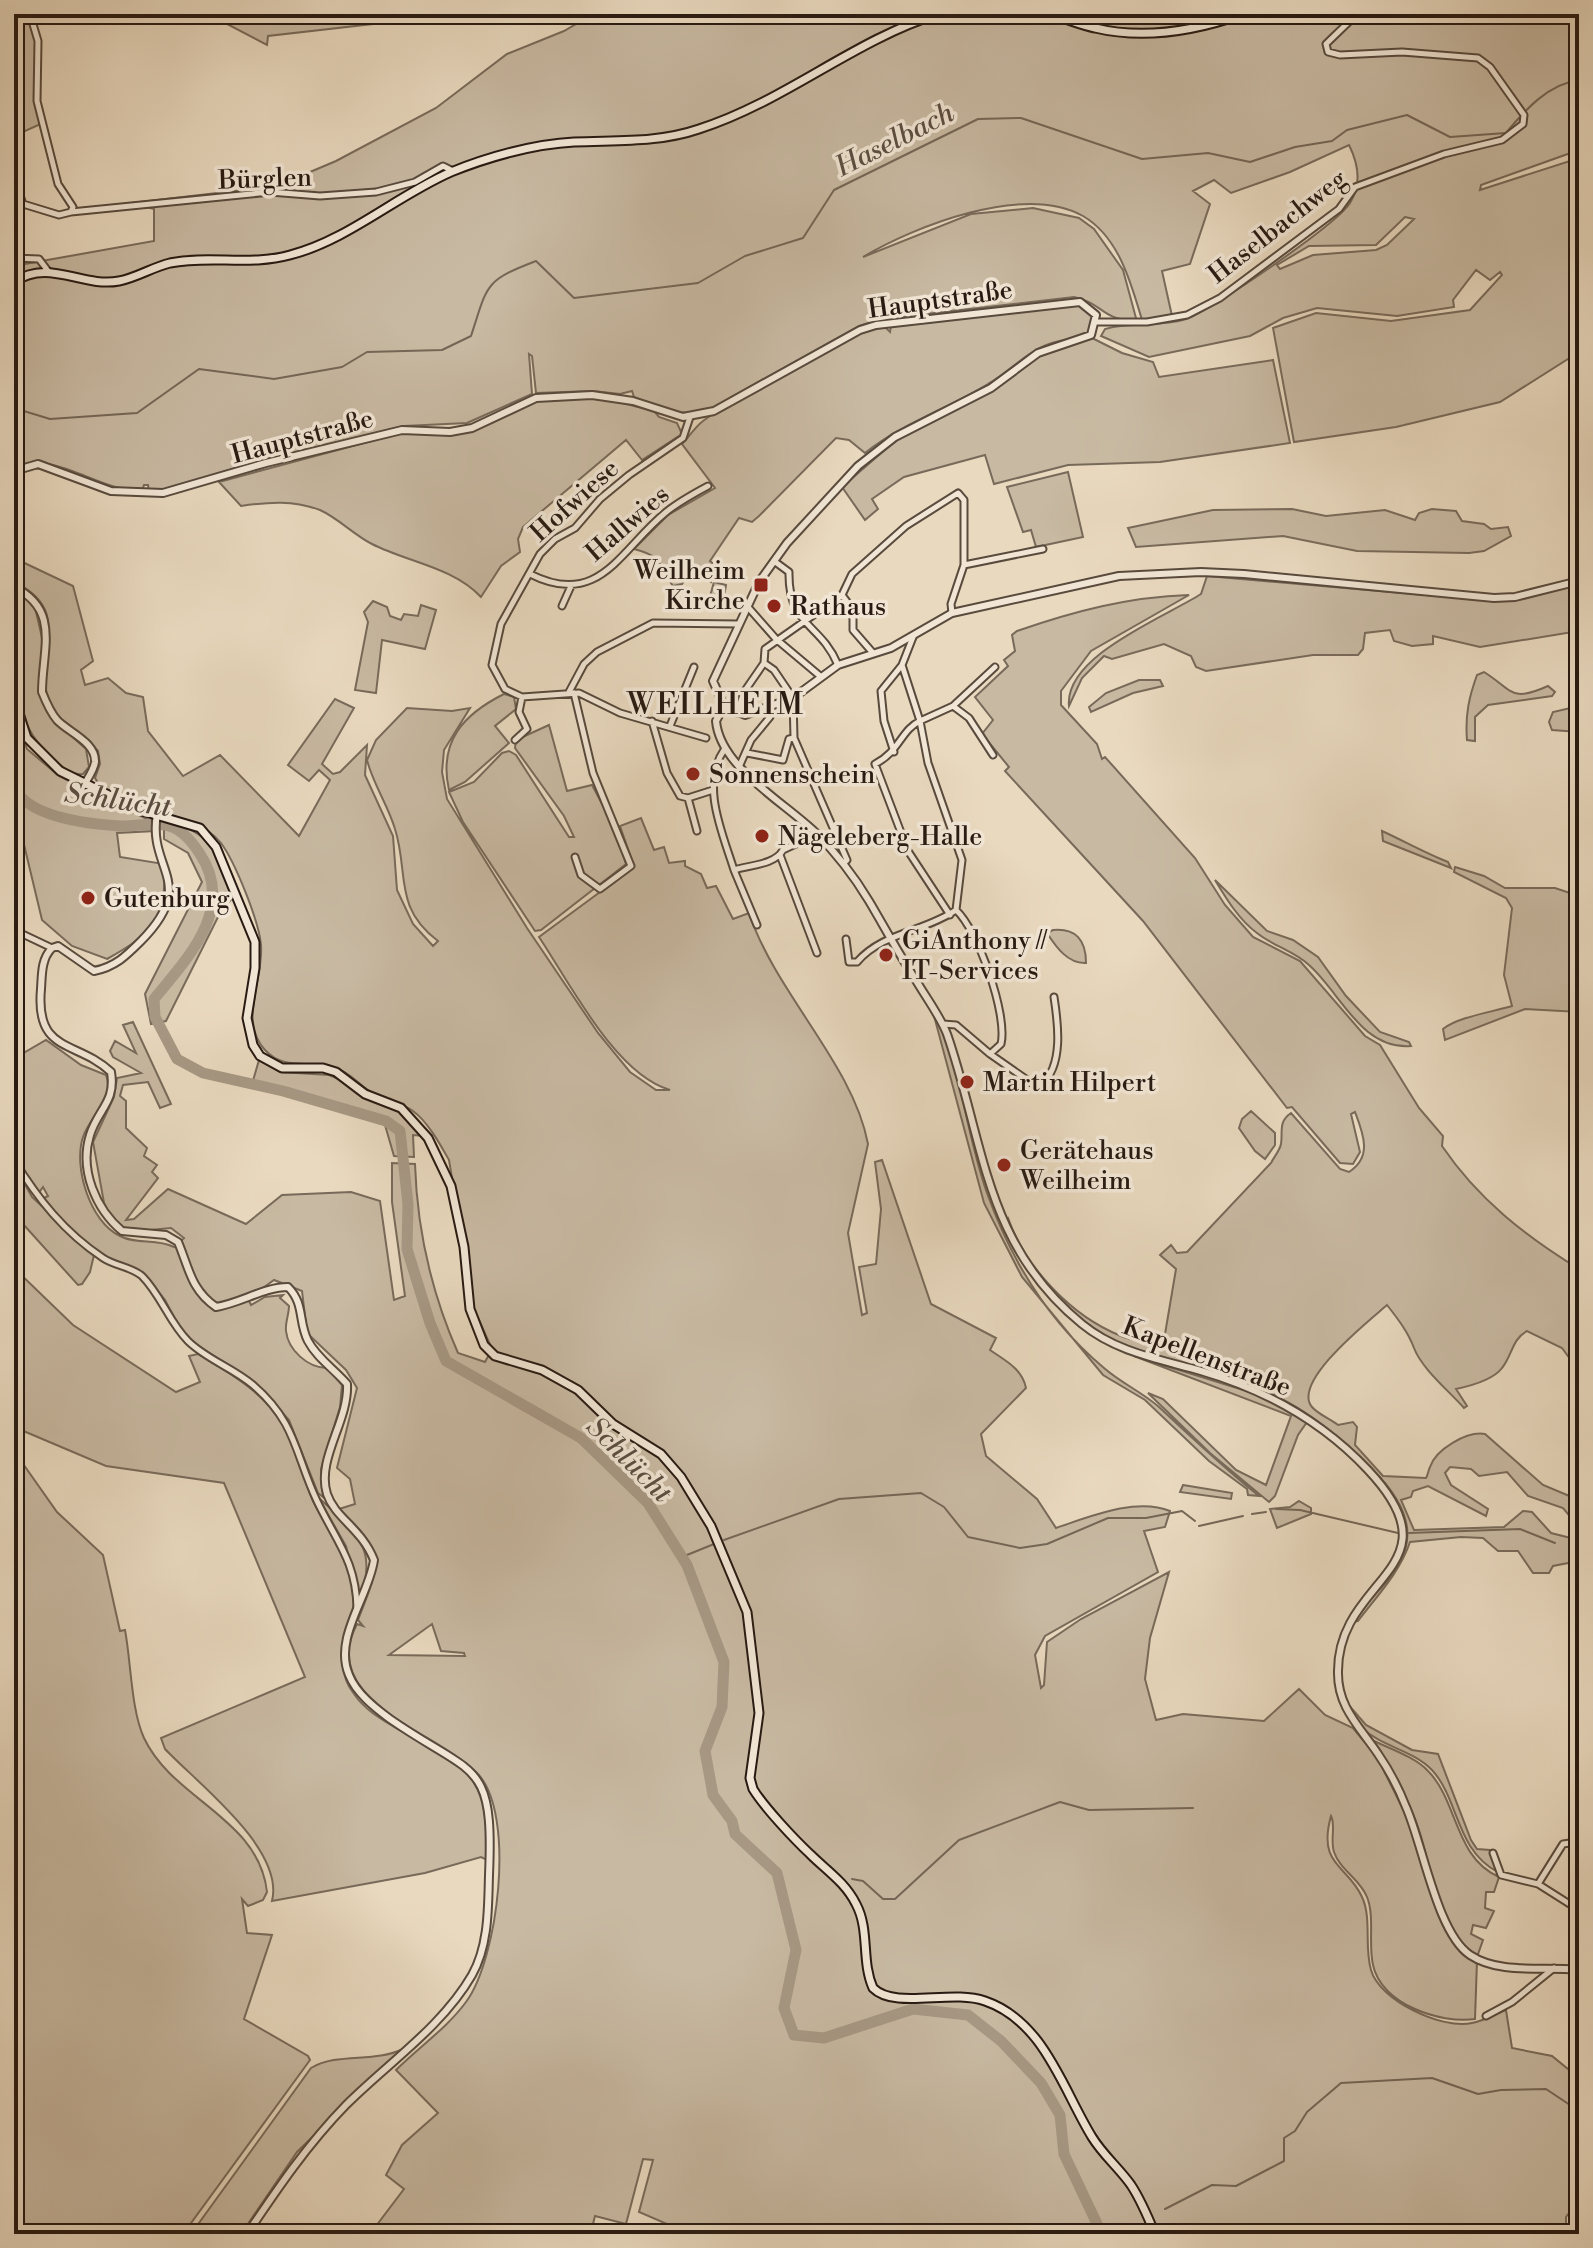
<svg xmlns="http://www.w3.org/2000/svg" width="1593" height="2248" font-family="'Libre Bodoni',serif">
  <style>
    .green { fill: #c8b9a2; stroke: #786a5a; stroke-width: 2; fill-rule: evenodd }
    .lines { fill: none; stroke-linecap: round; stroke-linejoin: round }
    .stream { stroke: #746656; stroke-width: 2 }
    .river { stroke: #a79884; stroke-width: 11 }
    .minor-casing { stroke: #584a3d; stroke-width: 9 }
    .tertiary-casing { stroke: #584a3d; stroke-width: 10 }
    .secondary-casing { stroke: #281a12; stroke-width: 11 }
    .minor { stroke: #f1e6d5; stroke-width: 5 }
    .tertiary { stroke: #f1e6d5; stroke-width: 6 }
    .secondary { stroke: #f1e6d5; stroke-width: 7 }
    .poi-dot { fill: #8f2418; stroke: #f1e6d5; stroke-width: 3 }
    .labels { text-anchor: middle; stroke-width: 7; stroke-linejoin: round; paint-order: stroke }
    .street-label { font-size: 26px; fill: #281a12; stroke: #f1e6d5 }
    .poi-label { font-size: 26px; fill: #281a12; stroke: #f1e6d5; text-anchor: start }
    .water-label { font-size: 28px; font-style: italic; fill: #5b4c40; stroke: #f1e6d5 }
    .quarter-label { font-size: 30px; letter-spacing: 2px; fill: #281a12; stroke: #f1e6d5 }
  </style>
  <rect width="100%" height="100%" fill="#e9d9bf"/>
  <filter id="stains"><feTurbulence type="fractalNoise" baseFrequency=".0025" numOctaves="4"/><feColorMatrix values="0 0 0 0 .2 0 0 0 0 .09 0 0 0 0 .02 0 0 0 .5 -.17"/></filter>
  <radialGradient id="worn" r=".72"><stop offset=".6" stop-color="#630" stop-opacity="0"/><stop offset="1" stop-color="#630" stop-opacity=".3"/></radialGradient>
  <path class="green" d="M14,14H30C41,50 33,87 43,123L14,136Z
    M208,14H461L268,36L267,45Z
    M593,14H1579V150L1481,185L1480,190L1579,158V352L1500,402L1396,427L1294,442L1273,328L1316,313L1391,321L1470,310L1502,275L1500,272L1490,280L1476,270L1453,300L1454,307L1397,316L1317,308L1283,318L1250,336L1149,357L1101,336L1105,329L1113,327C1137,323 1164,326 1186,319C1212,310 1337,224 1350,203C1362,184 1358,163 1349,145L1290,172L1231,193L1214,180L1193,191L1210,204L1190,264L1162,271L1172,316L1142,320C1131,283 1119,237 1083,216C1024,183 915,226 863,257L971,214L1033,208L1079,218L1094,229L1123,270L1136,318L1134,321C1100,319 1103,303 1074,297L882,319L859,326L712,408C683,419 661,409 634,397L632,391L620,394L593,391L536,393L532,356L529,354L532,394L467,423L404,426L269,459L179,488L149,491L148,485H144L142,491C99,492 56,450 14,467V271L25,264L154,241V209L131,203L277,186L336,161L436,108L507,54L564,31ZM1405,217L1414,219L1387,245L1376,250L1313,255L1280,269L1277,265L1309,246L1376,245Z
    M1080,304L1094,318L1090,331C1076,341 1059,338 1044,346C1023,355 1008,373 988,384C947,409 903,423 865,453L849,440L836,438L759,516L752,522L739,518L710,561L716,566L711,582L691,571L682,584L673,586C658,567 666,557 634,549L668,515L715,488L682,444C689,437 695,427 703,421C736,397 847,332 884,326L890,332L891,325Z
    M1092,338L1122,353L1153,362L1159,377L1273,360L1290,443L1160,462L1068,465L994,484L985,455L904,477L872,499L878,509L865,520L842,487L902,435L996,388L1042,354Z
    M564,396H595L654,411L659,417L677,423L682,434L642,460L626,440L523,527L518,539L520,552L501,566L481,597C453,567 407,562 372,544C354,535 338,518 320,510C293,500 269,502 241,506L219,482L401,433L451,435L469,432L537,401Z
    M1068,472L1083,537L1036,547L1031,530L1023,532L1007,487Z
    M1292,509L1326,516L1385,510L1415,520L1419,513L1432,509L1456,511L1462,521L1484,524L1491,529L1508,527L1511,536L1484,551L1469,553L1357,551L1283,536L1136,547L1128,528L1213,510Z
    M14,558L73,586L93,661L81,670L85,685L108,678L126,693L143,697L148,731L183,776L220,755L299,836L330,780L319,770L309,781L288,765L335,699L354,708L322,764L333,774L340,772L367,745L365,775L393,836L397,890L413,924L433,946L438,941C393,907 409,873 395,829C388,805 373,784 367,760L376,740L407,708L452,711L470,708L444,750L442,772L447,799L527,928L598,1033L630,1072L656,1090H670C615,1074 570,983 539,937L634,867L620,826L641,818L654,850L664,847L669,863L685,861V866L701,874L707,888L716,886L733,919L749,913C776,994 853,1064 868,1144L848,1233L862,1315L867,1313L859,1267L876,1264L881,1209L875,1162L882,1160L931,1304L996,1338L990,1350C1004,1360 1022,1368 1026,1388L981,1434L986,1456L1037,1499L1056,1528C1089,1517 1136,1497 1170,1511L1165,1527L1144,1531L1158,1572L1045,1636L1035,1655L1041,1688L1044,1685L1047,1642L1081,1619L1169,1572L1150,1638L1145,1679L1156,1720L1183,1714L1264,1721L1299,1689L1325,1715L1353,1728L1377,1757L1411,1825L1449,1935L1477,1961L1475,2019C1440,2024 1381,2004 1373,1965C1368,1943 1375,1917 1367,1897C1360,1879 1340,1870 1334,1852C1330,1840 1336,1825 1331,1816C1317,1866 1348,1865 1362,1897C1372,1918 1364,1947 1371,1970C1379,2000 1442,2030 1472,2023C1484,2021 1495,2014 1506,2010L1512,2048L1552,2056L1579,2078V2200L1566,2217V2224L1554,2226L1563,2230L1562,2234H690L639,2212L653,2160L643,2159L626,2224L595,2216L593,2224L557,2234H370L404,2189L386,2175L402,2145L438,2113L396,2070C419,2047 447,2028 466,2002C498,1959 516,1815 478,1774C439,1732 316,1702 357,1624L363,1626L358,1620C380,1563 387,1553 339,1509L355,1504L350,1479L337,1468L357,1388L346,1370L307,1333L302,1291L274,1280L248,1299L251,1305L265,1297L283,1295L280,1298L289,1306C289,1314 285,1323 286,1331C288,1350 308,1368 327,1368L342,1385L340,1407L321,1469L323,1497L318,1493L289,1420L269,1398L243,1375L185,1337L165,1300L145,1275L98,1253L55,1217L42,1199L48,1196L43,1187L38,1194L14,1157V1047L20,1055L46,1040L81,1065L106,1075C115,1098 90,1116 83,1137C73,1167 90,1222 120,1236C137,1245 156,1238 174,1247L184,1238L171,1228L128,1232L113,1221L104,1203L93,1142L114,1097L117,1078L141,1073L113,1057L110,1051L115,1041L136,1053L123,1025L133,1022L171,1104L160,1108L148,1082L123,1085L120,1096L126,1101V1128L147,1148L144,1156L157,1165L152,1172L158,1178L126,1220L134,1219L168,1189L246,1224L282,1195L351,1192L380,1201L394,1300L405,1296L392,1202V1163L415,1164C417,1229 432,1294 458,1353L485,1362L492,1349L474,1309L449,1160C440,1144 428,1122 413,1111C403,1103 386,1101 374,1094C360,1086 350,1072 334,1067C309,1059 285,1072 265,1050C238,1021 264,979 261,945C259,921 235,862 221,843C192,806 110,813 95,778L100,764L98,751C83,733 59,725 50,703C30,656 78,613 14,582ZM432,1624L441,1651L464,1653L465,1656L389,1655Z
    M1207,576L1495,601H1512L1579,584V631L1480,647L1433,636V644L1412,646L1394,641L1390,630L1365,633L1363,649L1358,655H1313L1206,671L1196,667L1191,656L1164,644L1112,659L1104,656L1082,678L1069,706C1064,656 1165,617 1201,594Z
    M714,582L726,585L723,603L709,600Z
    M14,591L34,603L43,642L40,694L56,722L86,749L89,767L83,774C73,776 64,768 56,762C6,715 29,701 23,645C22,633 16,626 14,616C12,608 14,599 14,591Z
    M1189,595L1091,651L1061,691V705L1097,744L1102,759L1105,757L1195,858L1225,905L1253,937L1300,961L1365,1036L1380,1045L1419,1108L1443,1136L1442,1146C1478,1199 1525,1236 1579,1269V1371L1562,1348L1527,1331C1512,1339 1512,1356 1502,1368C1493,1380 1470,1386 1456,1389L1467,1406L1464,1408C1449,1391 1422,1369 1414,1348C1408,1332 1398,1319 1387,1305C1370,1320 1291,1382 1312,1407C1318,1414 1330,1419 1338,1425L1353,1422L1357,1427L1355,1445L1383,1476L1426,1478C1428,1475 1428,1471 1430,1467C1436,1449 1467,1431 1485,1434L1543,1485L1579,1500V1527L1563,1508L1528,1496L1507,1472L1479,1476L1471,1469L1450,1467L1445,1473L1451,1485L1488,1509L1486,1516L1428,1486L1413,1491L1411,1497L1401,1500L1414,1530L1504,1527L1523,1511L1532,1512L1551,1533L1579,1540V1561L1553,1566L1549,1573H1533L1518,1551H1498L1483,1538L1461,1537L1410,1542C1400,1572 1377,1596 1358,1621L1351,1622C1368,1600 1397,1576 1405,1550C1415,1519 1393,1490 1373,1470C1315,1412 1282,1393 1204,1369C1174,1360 1139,1356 1112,1340C1065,1313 1027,1269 1005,1220L1008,1218C1026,1268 1071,1316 1121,1336C1134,1341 1150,1342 1163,1346L1176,1269L1160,1255L1171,1245L1177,1253L1187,1252L1271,1163C1274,1157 1280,1150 1281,1144C1283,1131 1278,1122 1291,1113L1340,1169L1349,1172C1373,1157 1363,1133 1355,1112L1351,1114L1360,1152L1353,1164L1340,1163L1292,1107L1287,1108L1143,921L1005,771L1009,767L982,734L993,720L975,697L1008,666L1004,660L1015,651L1012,635L1017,631C1075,611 1128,597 1189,595Z
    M373,601L387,607L390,616L401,620L404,614L418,616L421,605L436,610L425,649L382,640L376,693L355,690L368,622L364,612Z
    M1484,672C1513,690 1510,703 1548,686L1555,692L1552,696L1488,705L1475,717V741L1467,740C1465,715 1469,697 1477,675Z
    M1139,680H1160L1163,686L1133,693L1091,712L1089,707L1106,693Z
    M504,694L514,697L516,709L495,726L509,743L465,782L449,790C438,741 464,714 504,694Z
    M1579,706V732L1552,730L1549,722L1553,712Z
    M14,715L27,749L59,776L155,823V831L117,833L120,857L164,864C167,918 154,933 107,959L72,946L42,920L21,832L14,824Z
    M549,725L567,791L592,785L615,828L626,864L541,930L535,931L463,822L449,792L474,782L502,753L509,751L516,755L569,837H574L564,816L515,748L516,740Z
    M170,822C216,835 217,855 235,895L221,911L166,1021L151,1024L145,994L202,882L188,853L164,839V828Z
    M1382,831C1404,841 1425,853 1448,862L1451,868L1383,841Z
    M1455,867L1484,876L1505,888H1555L1579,896V1012L1525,1009L1445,1040L1443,1029C1458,1017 1492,1012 1512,1006L1504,975L1512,908L1506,898L1454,872Z
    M1215,880L1267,931L1293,940L1318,957L1346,996L1380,1032L1409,1042L1411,1046C1361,1050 1341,993 1309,965C1294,951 1273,946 1257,933C1239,920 1226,898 1215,880Z
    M1053,930C1076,928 1086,940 1086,963C1068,964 1056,947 1047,933Z
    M933,1012C962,1067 966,1135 987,1193C1011,1260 1049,1322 1104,1368C1121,1383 1142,1392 1159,1407C1192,1438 1224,1468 1259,1496L1248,1495L1247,1489L1209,1461L1145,1400L1103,1375L1022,1277L984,1203Z
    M259,1060L280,1072L329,1075L341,1080L368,1099L405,1114L425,1136L413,1135L414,1157L394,1156L385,1125L252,1084Z
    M1251,1111L1275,1133V1145L1265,1159L1255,1151L1239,1128L1242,1119Z
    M14,1165L32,1197L94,1255L90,1272L82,1284L78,1285L14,1214Z
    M14,1268L73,1325L176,1392L200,1382L189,1356L198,1354C237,1377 275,1400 294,1443C302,1462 305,1483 313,1501C329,1534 356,1561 354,1601C353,1634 330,1663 354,1694C365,1710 381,1719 396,1728C469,1772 488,1769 487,1860L481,1857L425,1873L272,1901C285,1849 197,1783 165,1749L161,1738L305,1677L224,1483L106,1466L14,1427Z
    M1134,1356L1275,1400L1307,1422L1298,1435L1275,1496L1269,1502L1210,1453L1148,1393L1163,1399L1236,1470L1266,1485L1291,1416Z
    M14,1451L57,1512L103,1555L120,1631L125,1630C131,1661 131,1710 144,1738C173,1800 259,1818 267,1892L263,1900L248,1906L242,1899L247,1933L272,1935L244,2019L308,2056L310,2060L183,2234H14Z
    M1183,1485L1232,1493L1231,1499L1180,1492Z
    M318,1497C355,1532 380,1547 359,1601L346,1546Z
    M1299,1501L1311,1508V1514L1277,1528L1270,1509L1290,1507Z
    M1346,1702L1366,1725L1412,1750L1438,1754L1471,1840L1477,1849L1490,1850L1498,1872C1456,1851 1459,1799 1432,1770C1413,1750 1382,1747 1362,1728C1355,1721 1351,1711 1346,1702Z
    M1368,1738C1387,1748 1414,1756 1428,1771C1458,1801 1454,1857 1499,1877L1494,1892H1486L1485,1908L1494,1911L1486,1928L1473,1925L1471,1934L1483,1940L1477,1957C1435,1931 1432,1861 1415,1819C1404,1790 1386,1764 1368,1738Z
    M403,2049L297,2152L241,2234H191L311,2068C338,2052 374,2063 403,2049Z"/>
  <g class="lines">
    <path class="stream" d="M14,408L50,419L137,413L199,369L274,379L342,367L367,352L442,350L471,336C488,284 484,281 536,261L574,298L698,283L745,256L803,238L834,190L978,119L1021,118L1142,159L1208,153L1250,162L1295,147L1332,141L1347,130L1407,115L1450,137L1506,133C1525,110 1548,84 1579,80
      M1276,1509L1300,1510L1398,1533
      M1252,1514L1266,1512
      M1199,1526L1243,1516
      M1409,1533L1520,1529L1555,1543
      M724,1540L839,1499L921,1493L944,1507L968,1537L1020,1548L1047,1544L1108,1518H1146L1182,1511L1195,1521
      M682,1557L714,1544
      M852,1879L863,1881L883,1899H895L959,1840L1060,1802L1089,1810L1193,1808
      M1165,2209L1212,2185L1236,2186L1284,2161V2138L1295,2131L1307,2112L1341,2083L1432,2078L1478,2094L1501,2090L1546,2089L1579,2111"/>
    <path class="river" d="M14,787C28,818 89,824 120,826C134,827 155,821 169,826C183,830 193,843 200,854C236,908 188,958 154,999L155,1017L177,1059L203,1073L283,1091L386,1121L400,1131L408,1204L407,1249L430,1323L446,1361L581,1438L648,1503L687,1565L724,1662L722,1707L705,1751L713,1795L732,1821L735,1834L777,1873L796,1950L784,2008L794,2035L824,2038L913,2009L968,2015L1001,2041L1041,2083L1060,2115L1064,2154L1099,2228L1105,2234"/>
    <defs>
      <path id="minor" d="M14,179L23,204L14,213
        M23,204L59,215L71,212L73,207L58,184L37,101L38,41L30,14
        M71,212L270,192L320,196L376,192L415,182L443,166L453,171
        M14,258L39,259L48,271
        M1097,322H1147L1187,315L1220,298L1339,209L1355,187L1444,154L1502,140L1523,124L1524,115L1490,67L1478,58L1402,52L1340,55L1328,52L1326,44L1357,14
        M690,417L683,438L629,475L600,499L575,528L555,539L540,554L501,624L492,665L505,689L522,697L579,693L620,713L706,738
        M774,561L789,572C788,627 820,622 838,665
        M964,565L1043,549
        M530,574C599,609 620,550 665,513C678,502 693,494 708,486
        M842,595L853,610V630L873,653
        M562,606L571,586
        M747,606L776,639L820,676
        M14,628L18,675L14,695
        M913,637L902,665L920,721C901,730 900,751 875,764L908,851L950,915
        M764,663L774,670L793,698L794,738L847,860L844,863
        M569,692L584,664L597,652L653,623L739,624
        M574,693L593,773L631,866L600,889L581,875L575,857
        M953,706L995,667
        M737,713L744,692L764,663L765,649L842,595L852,574L906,526L958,493L964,500V565L951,604L952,613
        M652,721L667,773L680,796L688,798L713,790
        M670,726L694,667
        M515,740L527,729L519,712L522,697
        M724,750C700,785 723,834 734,870C749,865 775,865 783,850L817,834
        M894,752L884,721L881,691L902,665
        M747,753L783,760L789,739L794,738
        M739,767L751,740L770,717L769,707
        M688,798L697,831
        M780,855L817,953
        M734,870L757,925
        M14,930L52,948
        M846,939L849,962H857C883,932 924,932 956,910L962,860L928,763L920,721L953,706L969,718L993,755
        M943,1024L956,1025L990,1054L1001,1044C1008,1015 978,930 956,910
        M990,1054L1033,1084L1041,1085C1064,1066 1058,1023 1054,997
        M14,1160C38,1199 64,1232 103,1258C115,1266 132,1267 142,1276C161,1295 169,1322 188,1341C206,1359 233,1368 253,1385C297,1423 295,1455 317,1501C336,1541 356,1561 357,1608
        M1493,1853L1501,1875L1538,1884L1579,1910
        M1538,1884L1563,1844L1570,1843L1579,1851
        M1486,2016L1512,2002L1554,1968"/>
      <path id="tertiary" d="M14,471L38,464L111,491L163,493L266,463L402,430L450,432L472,428L536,398L592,395L633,401L683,417L714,411L860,330L876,325L1080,302L1096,315L1091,335L1038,353L991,388L895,437L858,466L787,543L759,582L713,681L724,706L745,715L793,698L838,665L891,648L952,613L1119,576L1201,572L1244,574L1494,598L1515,597L1579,581
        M14,587C61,610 42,650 42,692C46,702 50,712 57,720C68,732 96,742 95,762C94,770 88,778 84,785
        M724,706L716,721C720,767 784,802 816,833C837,854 854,876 869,901C885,928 900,956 917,982C927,999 940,1016 947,1034C985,1144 984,1244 1082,1324C1116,1352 1159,1359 1201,1371C1266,1390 1322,1421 1368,1470C1461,1569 1338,1576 1338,1671C1337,1707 1360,1727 1378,1754C1389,1770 1399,1789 1406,1807C1423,1845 1437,1933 1470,1955C1500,1975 1544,1966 1579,1970
        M157,814C147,870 199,882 141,941C126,956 115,967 94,971L58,946L52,948C41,959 42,975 41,989C35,1054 77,1040 111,1072C116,1102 98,1109 90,1135C79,1170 96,1209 122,1231L166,1235L178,1242C189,1268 191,1290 216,1307C241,1303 264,1287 288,1287C305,1304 298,1322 308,1341C317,1358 334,1369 347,1384C349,1421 316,1459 327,1494C335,1518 362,1529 374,1560C369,1596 333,1638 349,1675C356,1693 375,1708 390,1719C475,1778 494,1758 489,1875C488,1907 489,1945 472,1975C442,2027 388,2063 346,2105C307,2145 278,2188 247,2234"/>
      <path id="secondary" d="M1047,14C1063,17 1079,25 1095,28C1145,40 1195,31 1243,14
        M14,282C49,258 82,288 119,281C136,278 153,267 170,263C209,255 251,266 290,255C348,240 396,196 451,172C488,157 534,144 574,142C617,140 658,143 699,129C784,102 854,40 938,14
        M14,698L27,738L60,771L139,810L200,828L216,847L255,942V968L247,1018L253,1045L260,1056L282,1068H323L336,1072L365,1094L401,1108L428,1138L451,1186L464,1247L470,1309L484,1345L495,1356L542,1370L578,1390L613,1424L661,1454L681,1477L711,1526L747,1612L759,1713L750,1778L753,1789C764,1807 794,1839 810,1854C826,1870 845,1882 856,1904C870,1930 861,1961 873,1988C895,2010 951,1989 985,2001C1044,2021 1063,2090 1092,2137C1103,2155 1119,2168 1131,2185C1141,2200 1148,2217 1155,2234"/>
    </defs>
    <use href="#minor" class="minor-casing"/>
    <use href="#tertiary" class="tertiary-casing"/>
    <use href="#secondary" class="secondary-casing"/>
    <use href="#minor" class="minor"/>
    <use href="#tertiary" class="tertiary"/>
    <use href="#secondary" class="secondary"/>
  </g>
  <g class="poi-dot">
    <rect x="753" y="577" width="16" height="16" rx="4"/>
    <circle cx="774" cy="606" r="8"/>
    <circle cx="693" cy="774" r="8"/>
    <circle cx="762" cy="836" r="8"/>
    <circle cx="88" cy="898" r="8"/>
    <circle cx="886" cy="955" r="8"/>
    <circle cx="967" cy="1082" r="8"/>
    <circle cx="1004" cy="1165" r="8"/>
  </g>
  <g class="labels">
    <g class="street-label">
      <text transform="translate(265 178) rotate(-2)" y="9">Bürglen</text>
      <text transform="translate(1277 226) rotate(-38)" y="9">Haselbachweg</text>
      <text transform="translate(940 299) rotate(-8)" y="9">Hauptstraße</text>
      <text transform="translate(302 436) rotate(-15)" y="9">Hauptstraße</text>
      <text transform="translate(574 500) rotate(-42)" y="9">Hofwiese</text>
      <text transform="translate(627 523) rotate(-41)" y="9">Hallwies</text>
      <text transform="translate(1207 1356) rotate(21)" y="9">Kapellenstraße</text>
    </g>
    <g class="poi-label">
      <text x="745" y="579" text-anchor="end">Weilheim<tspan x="745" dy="30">Kirche</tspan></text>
      <text x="790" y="615">Rathaus</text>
      <text x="709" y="783">Sonnenschein</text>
      <text x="778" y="845">Nägeleberg-Halle</text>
      <text x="104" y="907">Gutenburg</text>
      <text x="902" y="949">GiAnthony //<tspan x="902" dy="30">IT-Services</tspan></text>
      <text x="983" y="1091">Martin Hilpert</text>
      <text x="1020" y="1159">Gerätehaus<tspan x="1020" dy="30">Weilheim</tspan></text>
    </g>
    <g class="water-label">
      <text transform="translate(894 139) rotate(-27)" y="10">Haselbach</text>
      <text transform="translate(118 799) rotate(8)" y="10">Schlücht</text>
      <text transform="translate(630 1459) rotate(45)" y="10">Schlücht</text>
    </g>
    <g class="quarter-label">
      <text x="716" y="714">WEILHEIM</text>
    </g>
  </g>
  <rect width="1593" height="2248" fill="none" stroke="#e9d9bf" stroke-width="48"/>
  <rect x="16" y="16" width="1561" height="2216" fill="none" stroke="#281a12" stroke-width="4"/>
  <rect x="24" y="24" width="1545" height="2200" fill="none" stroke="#281a12" stroke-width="2"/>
  <rect width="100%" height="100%" filter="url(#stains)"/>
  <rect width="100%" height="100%" fill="url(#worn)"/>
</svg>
